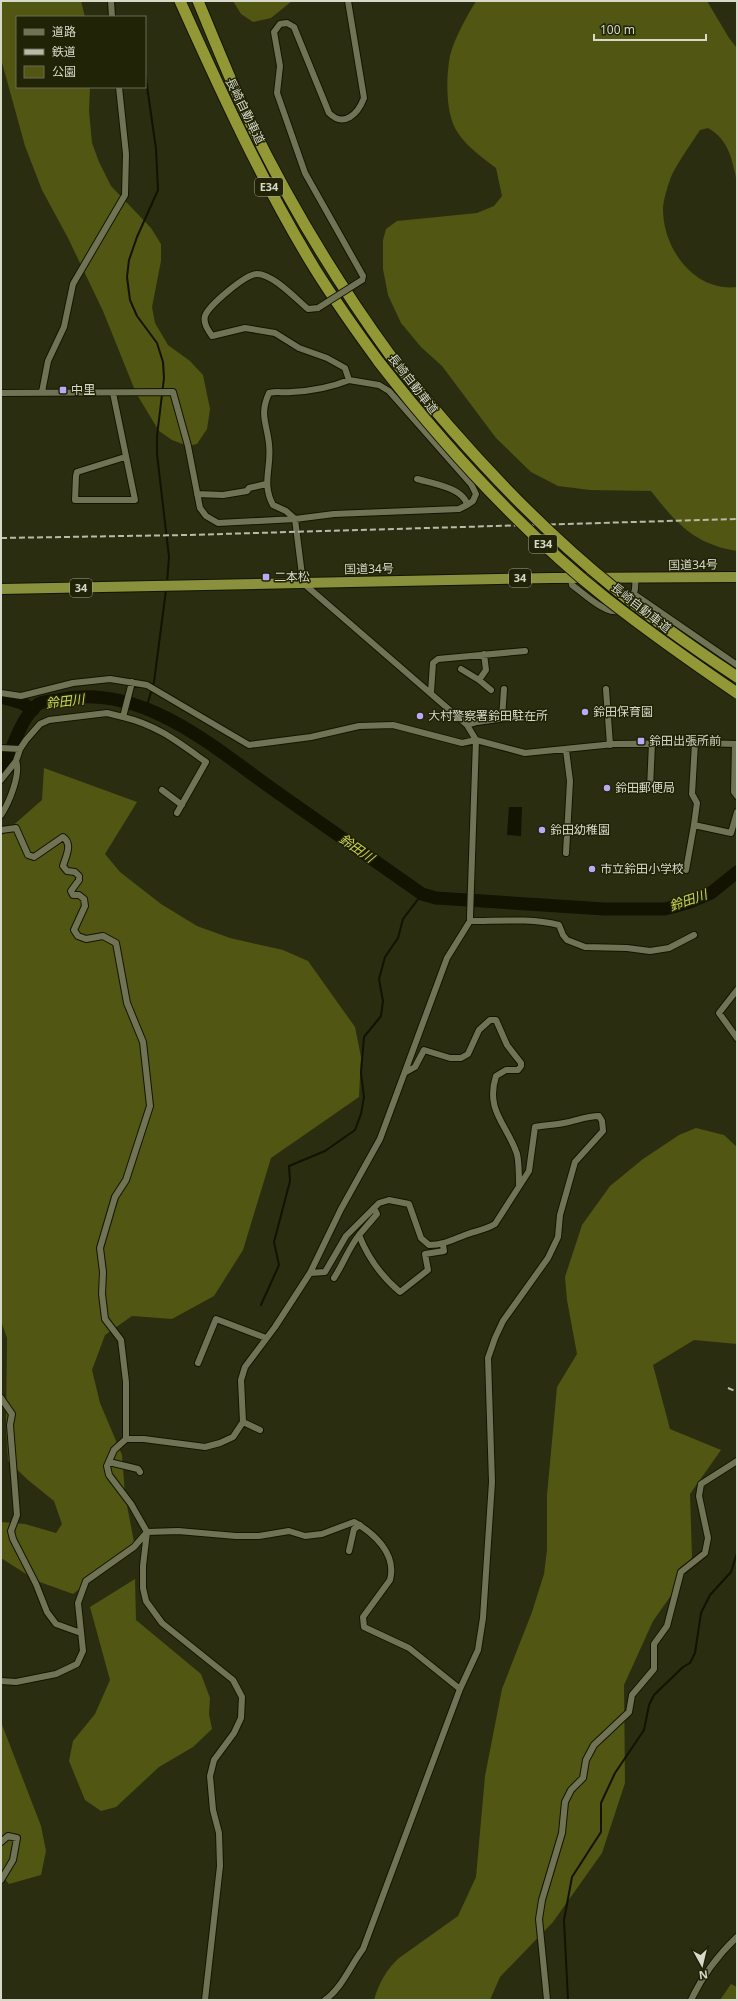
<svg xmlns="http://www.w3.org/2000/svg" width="738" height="2001" font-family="'Noto Sans','Noto Sans JP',sans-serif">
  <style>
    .green { fill: #515612 }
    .water { fill: #121300 }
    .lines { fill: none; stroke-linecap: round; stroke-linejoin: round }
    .stream { stroke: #121300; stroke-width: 2 }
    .river { stroke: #121300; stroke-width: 13 }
    .minor-casing { stroke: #141500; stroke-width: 8 }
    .trunk-casing { stroke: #141500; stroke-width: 12 }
    .motorway-casing { stroke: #141500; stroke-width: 13 }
    .minor { stroke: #707455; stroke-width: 6 }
    .trunk { stroke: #8a913c; stroke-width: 10 }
    .motorway { stroke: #919835; stroke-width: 11 }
    .rail { stroke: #b8bba8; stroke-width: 2; stroke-dasharray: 6 3; stroke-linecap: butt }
    .minor-bridge-casing { stroke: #141500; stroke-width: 8; stroke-linecap: butt }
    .motorway-bridge-casing { stroke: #141500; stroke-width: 13; stroke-linecap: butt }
    .minor-bridge { stroke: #707455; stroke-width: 6 }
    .motorway-bridge { stroke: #919835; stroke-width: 11 }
    .poi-dot { fill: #baaaf6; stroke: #212307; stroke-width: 1.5 }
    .labels { text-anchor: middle; stroke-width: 3; stroke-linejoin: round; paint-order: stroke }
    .shield { fill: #212307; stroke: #a0a38f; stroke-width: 1 }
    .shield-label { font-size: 11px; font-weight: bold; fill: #d7dac9 }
    .street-label { font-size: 12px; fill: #d7dac9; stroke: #212307 }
    .poi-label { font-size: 12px; fill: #d7dac9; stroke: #212307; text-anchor: start }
    .water-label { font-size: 13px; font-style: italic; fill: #ccd650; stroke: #212307 }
  </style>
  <rect width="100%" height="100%" fill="#2b2d11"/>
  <path class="green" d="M1,1H81L85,17H17V87H90L89,111L92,143L99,162L111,186L151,228L161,244V261L152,307L155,323L168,345L190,361L203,375L210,409L207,429L197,444L188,446L172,440L159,431L136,393L103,311L68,238L42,190L25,146L1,59Z
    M233,1H292L271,18L253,22L241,14Z
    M476,1H707L729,38L737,48V182C732,159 729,140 708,128L700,130C693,141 673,169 670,180C667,188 664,198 663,207C662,247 693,292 737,287V551C694,544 677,524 651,491L590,490L558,486L531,472L496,438L442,366L421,347L401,323L388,295L383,269V240L386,229L397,221L477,213L494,206L502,196L496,168C483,158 467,147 458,133C445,115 446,77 450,56C454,39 467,16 476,1Z
    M44,768L137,802L105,854L120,872L161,904L197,926L230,938L283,950L308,961L355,1027L361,1057L359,1097L271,1158L243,1250L214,1296L172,1319L132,1316L105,1335L92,1370L100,1403L122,1455L125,1495L134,1542L107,1567L73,1594L37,1581L1,1558V1522L25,1524L56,1533L62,1524L54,1501L28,1480L8,1461L6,1427L7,1338L1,1321V836L42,800Z
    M696,1128L724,1135L737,1147V1344L694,1340L653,1365L670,1429L721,1450L690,1494L692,1557L682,1580L653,1621L624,1685L625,1783L602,1853L553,1922L500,1977L490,2000H374C379,1983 386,1970 399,1958L458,1916L476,1877L485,1776L502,1689L532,1612L544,1574L547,1550V1495L557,1387L577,1354L567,1300L565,1277L582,1225L610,1186L643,1159L679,1135Z
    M135,1579L136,1620L201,1674L210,1698L209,1714L212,1729L193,1747L159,1767L116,1807L101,1811L85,1800L69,1761L73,1741L95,1714L110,1680L90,1607Z
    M1,1722L41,1826L46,1851L41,1875L9,1884L1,1875Z
    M731,1984L737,1987V2000H720Z"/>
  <path class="water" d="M509,807H522L521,836L507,835Z"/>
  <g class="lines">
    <path class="stream" d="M145,72L156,149L158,190L137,237L129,260L127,277L130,300L137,316L157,343L163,362L164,378L157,436V454L169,557L167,583
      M146,709L154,682L166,590
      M261,1305L279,1265L274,1242L290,1181L289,1166L325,1151L355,1130L361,1114L364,1097L361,1073L364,1037L381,1016L383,1001L379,979L385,957L398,938L403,919L422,894
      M568,2000L564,1920L572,1877L601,1832V1803L615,1773L644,1730L649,1705L654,1695L683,1667L690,1663L695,1653L701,1613L710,1595L731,1572L737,1553"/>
    <path class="river" d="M1,697L22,703L33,710
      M1,767C15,748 18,722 37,705C41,701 52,701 57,700C144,681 216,750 281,795C328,828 375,861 422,894L436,898L604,909H665L687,903L711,893L737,872"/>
    <defs>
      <path id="minor" d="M111,1L112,17
        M348,1L364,98C358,114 344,128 329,113L294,27L287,23L280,24L274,32L280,66L277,93L305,173L363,276L362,280
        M349,380L379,385L389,391L471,484L476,494L473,501L467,505
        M42,392L48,361L64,327L73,284L125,195L126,154L119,87
        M1,393L173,392L188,446L200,508L206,516L218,523L295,519L334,514L459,509L467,505C464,488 431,483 417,479
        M113,393L135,500H75L76,476L77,472L125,457
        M197,494L223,495L247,491L249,488L266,484
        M571,578L572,585C583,593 594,604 606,609C627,619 637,595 635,578
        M634,594L737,665
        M461,669L479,680L486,670L484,654
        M479,680L491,690
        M606,689L610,745
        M431,692L433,663L438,659L525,651
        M1,693L21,696L73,683L110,679L147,685L249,745L311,737L359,726L393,725L462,743L476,740L525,753L614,744L695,743L737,744
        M123,717C157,725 178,742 206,762L177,813
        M502,718L504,689
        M467,725L477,722L541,713
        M695,743L692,794L697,803L694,825L731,833L737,812
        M735,744L734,792L737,796
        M1,748L20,749
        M1,780L16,761
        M650,788L652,743
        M162,790L182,805
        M1,815C9,803 21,774 16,761L20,749L26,740L40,724L49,720L107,713L123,717L132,682
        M1,830L16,828L28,855L34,857L63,837C73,844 66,856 63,866L67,871L75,872L79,876V880L71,891L73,895H79L84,899L85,906L74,930L78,936L86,939L103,936L116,943L127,1003L143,1042L150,1106L126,1180L115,1197L100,1248L103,1272L102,1294L105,1319L121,1340L126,1382V1439
        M566,853L570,781L566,750
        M686,870L694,825
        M470,921C499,921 530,918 559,925L563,935L567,940L585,947L627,948L650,951L669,948L694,935
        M737,990L719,1013L737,1038
        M406,1072L415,1067L424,1050L450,1058H461L468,1054L479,1030L490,1020H496L507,1045L521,1063V1066L518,1070H506L496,1076C485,1111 507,1124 517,1154C519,1163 519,1176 519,1185
        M374,1208L377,1214L359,1235C368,1258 381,1276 400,1292L428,1270L425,1254L444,1251L443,1245
        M310,1273L325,1272L346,1236L379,1203L389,1200L409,1204L421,1238L429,1245C443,1245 452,1240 465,1235C475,1231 485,1230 495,1224L529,1171L535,1127C544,1125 554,1125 564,1123C576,1121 586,1116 599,1116L602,1121L603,1131L575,1162L560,1215L558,1237L548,1258L503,1321L495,1338L488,1358L492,1482L483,1618L478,1650L460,1689L363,1949C350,1966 342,1988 325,2000
        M334,1278C344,1263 348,1249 359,1235
        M198,1363L216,1319L266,1338
        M1,1398L12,1414L10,1425L17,1515L11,1531L13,1539L36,1584L47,1612L56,1624L81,1633
        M243,1422L260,1430
        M109,1462L138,1469L140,1472
        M349,1551L354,1529L360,1525
        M1,1681L16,1682L56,1674L77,1664L83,1651L78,1603L86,1581L134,1547L147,1532L178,1531L236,1536H259L289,1531L305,1536L322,1534L354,1522C374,1533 397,1554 390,1580L363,1617L364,1627L409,1648L460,1689
        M1,1842L8,1836L17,1838L13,1860L1,1880
        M205,2000L220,1866L219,1833L213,1810L210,1776L214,1760L234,1733L241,1718L242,1697L233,1680L162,1623L146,1601L143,1588V1566L147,1532L131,1504L109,1475L107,1466L114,1450L126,1439H144L205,1447L220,1443L233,1437L243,1422L241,1380L245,1367L275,1327L310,1273L341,1209L380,1139L447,958L470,921V916L476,740L467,725L303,583L295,519L286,511L273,505C261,483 272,467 269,444C267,423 259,415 269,393C277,391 283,393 291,392C311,391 330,388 349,380L345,368L327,358L299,348L275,333L245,328L212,336C208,330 203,323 205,316C209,305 246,274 257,274C273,274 296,299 308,309L318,308
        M547,2000L539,1919L542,1900L562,1833L565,1802L571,1790L583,1778L586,1760L594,1745L629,1712L632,1695L654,1669V1644L667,1626L681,1572L705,1553L708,1538L699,1496L701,1484L737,1461
        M691,2000C702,1977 719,1954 737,1937"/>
      <path id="trunk" d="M1,589L551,578L737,577"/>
      <path id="motorway" d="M180,1C221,92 263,184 315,269C335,301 357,332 379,362
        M198,1C213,37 228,74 244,110C285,196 334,278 390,355"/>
    </defs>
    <use href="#minor" class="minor-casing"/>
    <use href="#trunk" class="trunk-casing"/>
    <use href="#motorway" class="motorway-casing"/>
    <use href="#minor" class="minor"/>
    <use href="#trunk" class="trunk"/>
    <use href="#motorway" class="motorway"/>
    <path class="rail" d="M1,538L187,535L737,519
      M728,1388L737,1392"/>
    <defs>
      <path id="minor-bridge" d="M318,308L362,280"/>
      <path id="motorway-bridge" d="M390,355C457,440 530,520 614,588C653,620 695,649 737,677
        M379,362C446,448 521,531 607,599C649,632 693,663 737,693"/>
    </defs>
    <use href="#minor-bridge" class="minor-bridge-casing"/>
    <use href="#motorway-bridge" class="motorway-bridge-casing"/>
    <use href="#minor-bridge" class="minor-bridge"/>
    <use href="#motorway-bridge" class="motorway-bridge"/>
  </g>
  <g class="poi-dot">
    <rect x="59" y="386" width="8" height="8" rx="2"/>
    <rect x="262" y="573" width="8" height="8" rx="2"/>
    <circle cx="585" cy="712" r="4"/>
    <circle cx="420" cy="716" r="4"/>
    <rect x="637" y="737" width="8" height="8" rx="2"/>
    <circle cx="607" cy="788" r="4"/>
    <circle cx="542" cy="830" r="4"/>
    <circle cx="592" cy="869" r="4"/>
  </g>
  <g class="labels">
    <g class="shield">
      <rect x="255" y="178" width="28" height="18" rx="3"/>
      <rect x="529" y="535" width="28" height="18" rx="3"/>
      <rect x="509" y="569" width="22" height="18" rx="3"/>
      <rect x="70" y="579" width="22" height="18" rx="3"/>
    </g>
    <g class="shield-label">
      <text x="269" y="191">E34</text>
      <text x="543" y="548">E34</text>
      <text x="520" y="582">34</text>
      <text x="81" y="592">34</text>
    </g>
    <g class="street-label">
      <text transform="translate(245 111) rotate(64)" y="4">長崎自動車道</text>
      <text transform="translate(413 384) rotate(52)" y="4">長崎自動車道</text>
      <text transform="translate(693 565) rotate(-1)" y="4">国道34号</text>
      <text transform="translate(369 569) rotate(-1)" y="4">国道34号</text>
      <text transform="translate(641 608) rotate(38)" y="4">長崎自動車道</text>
    </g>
    <g class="poi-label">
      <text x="71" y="394">中里</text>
      <text x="274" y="581">二本松</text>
      <text x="593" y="716">鈴田保育園</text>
      <text x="428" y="720">大村警察署鈴田駐在所</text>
      <text x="649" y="745">鈴田出張所前</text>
      <text x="615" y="792">鈴田郵便局</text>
      <text x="550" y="834">鈴田幼稚園</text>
      <text x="600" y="873">市立鈴田小学校</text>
    </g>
    <g class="water-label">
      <text transform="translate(65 701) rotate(-7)" y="5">鈴田川</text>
      <text transform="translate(357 848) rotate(35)" y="5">鈴田川</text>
      <text transform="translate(688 900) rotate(-19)" y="5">鈴田川</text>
    </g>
  </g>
  <rect width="738" height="2001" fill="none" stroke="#d7dac9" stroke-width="4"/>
  <rect x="16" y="16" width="130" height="72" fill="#212307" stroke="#6a6c55"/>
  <rect x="24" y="29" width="20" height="6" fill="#707455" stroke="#6a6c55"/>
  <text x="52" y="36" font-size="12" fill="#d7dac9">道路</text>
  <rect x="24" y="49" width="20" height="6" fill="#b8bba8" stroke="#6a6c55"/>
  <text x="52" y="56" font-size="12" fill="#d7dac9">鉄道</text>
  <rect x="24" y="66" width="20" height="12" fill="#515612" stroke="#6a6c55"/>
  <text x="52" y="76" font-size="12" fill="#d7dac9">公園</text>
  <g transform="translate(702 1965) rotate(172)" stroke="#212307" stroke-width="3" paint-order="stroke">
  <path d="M0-3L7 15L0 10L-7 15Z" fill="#d7dac9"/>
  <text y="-6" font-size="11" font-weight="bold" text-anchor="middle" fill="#d7dac9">N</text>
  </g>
  <path d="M594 34v6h112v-6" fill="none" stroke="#d7dac9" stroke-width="2"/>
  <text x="600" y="34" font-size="12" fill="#d7dac9" stroke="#212307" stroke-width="3" paint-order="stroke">100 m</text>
</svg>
